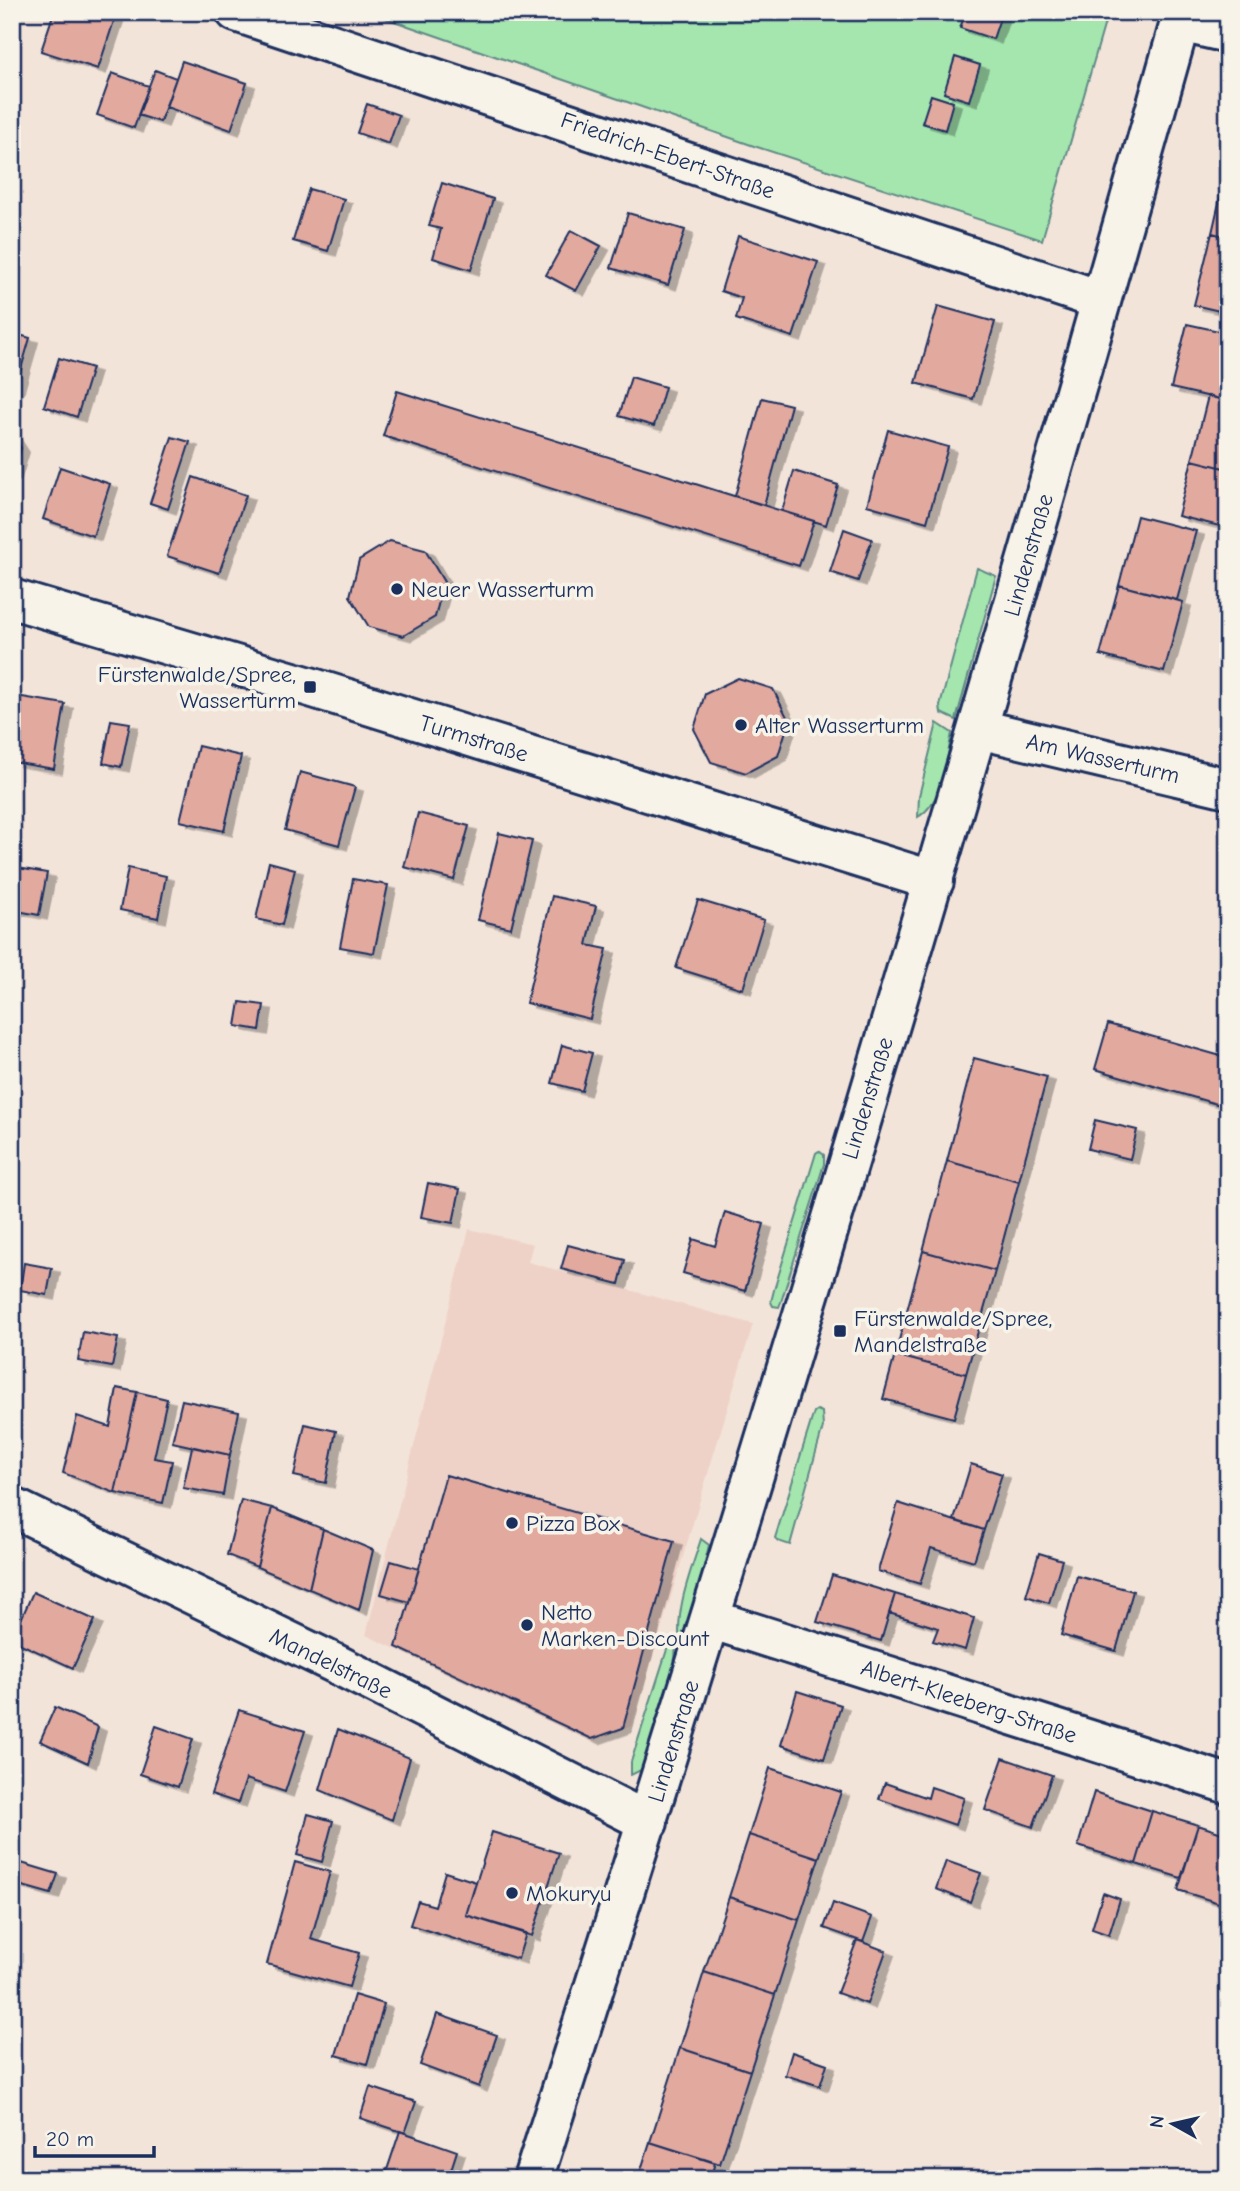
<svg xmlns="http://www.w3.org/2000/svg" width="1240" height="2191" font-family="'Comic Neue',sans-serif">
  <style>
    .built { fill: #eed2c8 }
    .green { fill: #a5e6af; stroke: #608a86; stroke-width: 2 }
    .building { fill: #e2a99f; stroke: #1b2f5e; stroke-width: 2; filter: url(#shadow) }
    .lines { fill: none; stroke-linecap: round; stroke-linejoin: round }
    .minor-casing { stroke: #1b2f5e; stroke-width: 44 }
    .minor { stroke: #f7f3e8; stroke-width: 38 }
    .poi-dot { fill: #1b2f5e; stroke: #f7f3e8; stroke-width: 2.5 }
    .labels { text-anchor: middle; stroke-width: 7; stroke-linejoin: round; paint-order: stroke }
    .street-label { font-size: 23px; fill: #1b2f5e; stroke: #f7f3e8 }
    .poi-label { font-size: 23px; fill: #1b2f5e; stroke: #f7f3e8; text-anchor: start }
  </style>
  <defs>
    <filter id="shadow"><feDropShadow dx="8" dy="4.5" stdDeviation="0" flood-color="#0004"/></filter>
  </defs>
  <rect width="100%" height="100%" fill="#f3e4d9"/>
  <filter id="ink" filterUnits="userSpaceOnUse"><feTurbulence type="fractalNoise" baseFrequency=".0143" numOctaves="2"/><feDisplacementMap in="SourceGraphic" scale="14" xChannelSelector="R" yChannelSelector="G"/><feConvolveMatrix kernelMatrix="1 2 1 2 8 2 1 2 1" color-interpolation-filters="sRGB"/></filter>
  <g filter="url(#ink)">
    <path class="built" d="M469,1229L533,1244L528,1262L753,1324L632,1726L592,1742L366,1635Z"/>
    <path class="green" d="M368,12H1108L1042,240L754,146Z
      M977,568L996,576L956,720L941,713L940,706Z
      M937,723L952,733C946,760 944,802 918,817L919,796Z
      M819,1151L824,1155V1164L781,1302L779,1307L773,1306L771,1302L774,1290L816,1153Z
      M817,1410L822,1412L823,1427L790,1545L778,1541L775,1538L814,1412Z
      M701,1539L709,1545L698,1591L680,1646C675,1609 690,1574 701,1539Z
      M671,1637L674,1638C683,1661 652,1737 644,1764L641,1770L631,1775V1762Z"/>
    <path class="building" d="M54,12H97L115,18L98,69L41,51Z
      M966,12H1002L993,39L960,28Z
      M955,57L980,65L969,101L944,93Z
      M182,61L247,83L231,130L166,107Z
      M155,70L176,78L160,122L138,115Z
      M112,73L149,86L134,128L97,115Z
      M931,95L953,102L945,130L922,123Z
      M367,104L399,115L389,144L357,133Z
      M1224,181L1228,182V237L1212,233Z
      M442,183L493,199L471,270L433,258L441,229L429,226Z
      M309,189L344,199L328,251L293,241Z
      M628,213L685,230L668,285L611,268Z
      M571,230L601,246L576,291L546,275Z
      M1212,233L1228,237V313L1194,305Z
      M738,236L818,262L793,337L736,319L742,298L721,291Z
      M938,306L995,322L973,399L916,383Z
      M1187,324L1228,333V385L1224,400L1171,388Z
      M12,333L30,338L15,390L12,389Z
      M59,358L92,368L77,417L44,406Z
      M631,377L665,387L654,426L619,416Z
      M397,391L814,521L799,566L383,436Z
      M1208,396L1228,401V469L1192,460Z
      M762,398L791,405L764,505L735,496Z
      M888,430L948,447L927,522L867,505Z
      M12,434L21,448L12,477Z
      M172,437L190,442L168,509L150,503Z
      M1192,460L1228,469V528L1178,516Z
      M60,467L110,484L93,536L43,519Z
      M794,471L838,485L826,525L782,511Z
      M193,477L246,495L219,573L167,556Z
      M1137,516L1196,531L1177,600L1119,585Z
      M844,529L872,539L858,581L830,572Z
      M390,541L425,550L444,582L435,617L403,636L369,627L350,596L359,560Z
      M1119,585L1183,602L1164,672L1100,655Z
      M738,678L773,689L789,721L778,756L746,773L711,762L694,729L705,694Z
      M16,696L65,704L54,769L12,762V720Z
      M111,720L130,723L121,767L103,763Z
      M198,746L241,756L224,831L180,821Z
      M300,772L355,787L339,845L285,830Z
      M418,813L469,826L454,880L404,867Z
      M499,833L532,841L511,928L478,920Z
      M269,862L295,869L282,925L256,919Z
      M12,867L47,873L39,915L12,910Z
      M128,868L166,876L158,918L120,910Z
      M353,879L388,885L374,953L340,947Z
      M552,896L596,906L587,945L607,949L590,1019L526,1003Z
      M698,900L764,920L743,989L676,968Z
      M240,1002L264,1005L260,1030L236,1026Z
      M1108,1024L1228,1058V1077L1220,1105L1095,1069Z
      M562,1045L592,1053L582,1091L552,1083Z
      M974,1058L1047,1077L1019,1181L947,1161Z
      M1228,1077V1107L1220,1105Z
      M1095,1120L1137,1130L1130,1159L1088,1149Z
      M947,1161L1019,1181L995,1271L923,1251Z
      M428,1183L460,1189L453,1223L421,1217Z
      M725,1212L764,1224L745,1291L683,1273L693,1239L715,1246Z
      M568,1245L625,1260L619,1284L561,1269Z
      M923,1251L995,1271L966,1374L895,1355Z
      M24,1263L52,1268L47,1295L20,1290Z
      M83,1332L118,1338L112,1367L78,1361Z
      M895,1355L966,1374L954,1418L883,1399Z
      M117,1388L137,1392L115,1493L63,1473L77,1416L110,1427Z
      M137,1392L167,1399L154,1458L172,1461L163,1503L115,1493Z
      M182,1400L239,1412L230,1455L172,1442Z
      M305,1424L336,1431L326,1483L294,1476Z
      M192,1447L230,1455L223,1495L183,1488Z
      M971,1464L1002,1474L984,1530L954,1520Z
      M446,1475L674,1541L623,1728L592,1739L396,1647Z
      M241,1500L272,1508L257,1567L227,1555Z
      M898,1503L984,1530L974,1561L931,1548L920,1584L878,1571Z
      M272,1508L323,1529L309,1589L257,1567Z
      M323,1529L373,1550L359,1610L309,1589Z
      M1039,1553L1062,1560L1049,1603L1026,1596Z
      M391,1561L419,1569L409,1602L381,1594Z
      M832,1575L895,1594L881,1641L817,1622Z
      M1077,1576L1133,1591L1116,1651L1061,1635Z
      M33,1592L95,1620L73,1668L12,1640Z
      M895,1594L974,1618L965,1650L933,1641L938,1628L889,1613Z
      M797,1691L841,1705L824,1759L781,1745Z
      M55,1707L98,1727L88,1763L40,1741Z
      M239,1710L305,1731L285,1792L246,1779L238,1803L211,1794Z
      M156,1726L193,1739L178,1787L140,1774Z
      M338,1729L410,1758L392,1820L320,1790Z
      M1003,1758L1052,1775L1033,1827L985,1810Z
      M770,1768L841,1792L819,1858L749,1835Z
      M885,1783L928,1798L931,1787L964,1798L955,1825L879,1799Z
      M1094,1792L1152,1811L1136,1864L1078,1846Z
      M1152,1811L1198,1825L1181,1878L1136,1864Z
      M308,1814L333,1821L322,1862L297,1855Z
      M1198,1825L1228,1835V1906L1178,1890Z
      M492,1832L559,1853L532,1936L466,1915Z
      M749,1835L819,1858L799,1920L729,1897Z
      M946,1861L981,1873L970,1902L936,1889Z
      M18,1862L58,1874L51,1894L12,1883Z
      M295,1862L330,1872L311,1939L359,1953L349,1987L267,1964Z
      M445,1872L476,1882L466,1915L526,1933L518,1959L410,1925L418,1901L435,1906Z
      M1103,1893L1120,1899L1109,1935L1092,1929Z
      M729,1897L799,1920L775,1995L704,1972Z
      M833,1903L872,1917L863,1942L824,1928Z
      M857,1940L886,1951L867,2004L837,1993Z
      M704,1972L775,1995L750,2071L680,2048Z
      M354,1995L384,2004L367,2064L336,2055Z
      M437,2014L497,2035L479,2087L420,2065Z
      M680,2048L750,2071L720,2164L650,2142Z
      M792,2052L827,2064L820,2086L785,2075Z
      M370,2087L416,2102L405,2133L360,2118Z
      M400,2131L457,2151L448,2179H384Z
      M650,2142L715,2163L710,2179H638Z"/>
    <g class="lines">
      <defs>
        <path id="minor" d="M236,12L1100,300
          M1180,22L1228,33
          M12,599L310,687L934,881
          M979,729L1228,788
          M12,1507L334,1663L648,1822
          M710,1619L1228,1784
          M533,2179C764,1461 979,738 1183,12"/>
      </defs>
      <use href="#minor" class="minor-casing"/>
      <use href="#minor" class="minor"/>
    </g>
  </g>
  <g class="poi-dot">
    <circle cx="397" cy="589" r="7"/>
    <rect x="303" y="680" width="14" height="14" rx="3.5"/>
    <circle cx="741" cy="725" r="7"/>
    <rect x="833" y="1324" width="14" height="14" rx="3.5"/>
    <circle cx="512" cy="1523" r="7"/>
    <circle cx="527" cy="1625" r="7"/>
    <circle cx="512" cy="1893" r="7"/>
  </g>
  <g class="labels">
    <g class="street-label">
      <text transform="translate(668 155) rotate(19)" y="8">Friedrich-Ebert-Straße</text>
      <text transform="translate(1028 555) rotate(-74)" y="8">Lindenstraße</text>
      <text transform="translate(474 738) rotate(17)" y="8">Turmstraße</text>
      <text transform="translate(1103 758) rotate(13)" y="8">Am Wasserturm</text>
      <text transform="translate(867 1098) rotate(-73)" y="8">Lindenstraße</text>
      <text transform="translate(331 1663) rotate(26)" y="8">Mandelstraße</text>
      <text transform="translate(969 1701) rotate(18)" y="8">Albert-Kleeberg-Straße</text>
      <text transform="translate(673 1741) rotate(-73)" y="8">Lindenstraße</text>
    </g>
    <g class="poi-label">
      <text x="411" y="597">Neuer Wasserturm</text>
      <text x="296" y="682" text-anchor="end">Fürstenwalde/Spree,<tspan x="296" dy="26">Wasserturm</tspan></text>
      <text x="755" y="733">Alter Wasserturm</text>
      <text x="854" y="1326">Fürstenwalde/Spree,<tspan x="854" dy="26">Mandelstraße</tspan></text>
      <text x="526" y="1531">Pizza Box</text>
      <text x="541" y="1620">Netto<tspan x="541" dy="26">Marken-Discount</tspan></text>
      <text x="526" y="1901">Mokuryu</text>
    </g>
  </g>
  <rect width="1240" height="2191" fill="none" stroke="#f7f3e8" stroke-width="42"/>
  <rect x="21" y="21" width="1198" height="2149" fill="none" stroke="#1b2f5e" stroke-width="2.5" filter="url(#ink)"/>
  <g transform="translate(1173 2124) rotate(278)" stroke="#f7f3e8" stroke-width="5" paint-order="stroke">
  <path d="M0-5L12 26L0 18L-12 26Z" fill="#1b2f5e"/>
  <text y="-10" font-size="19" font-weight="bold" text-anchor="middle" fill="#1b2f5e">N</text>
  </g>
  <path d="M35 2146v10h119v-10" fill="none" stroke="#1b2f5e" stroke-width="3.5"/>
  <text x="46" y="2146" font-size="21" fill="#1b2f5e" stroke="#f7f3e8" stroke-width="5" paint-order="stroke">20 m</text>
</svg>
